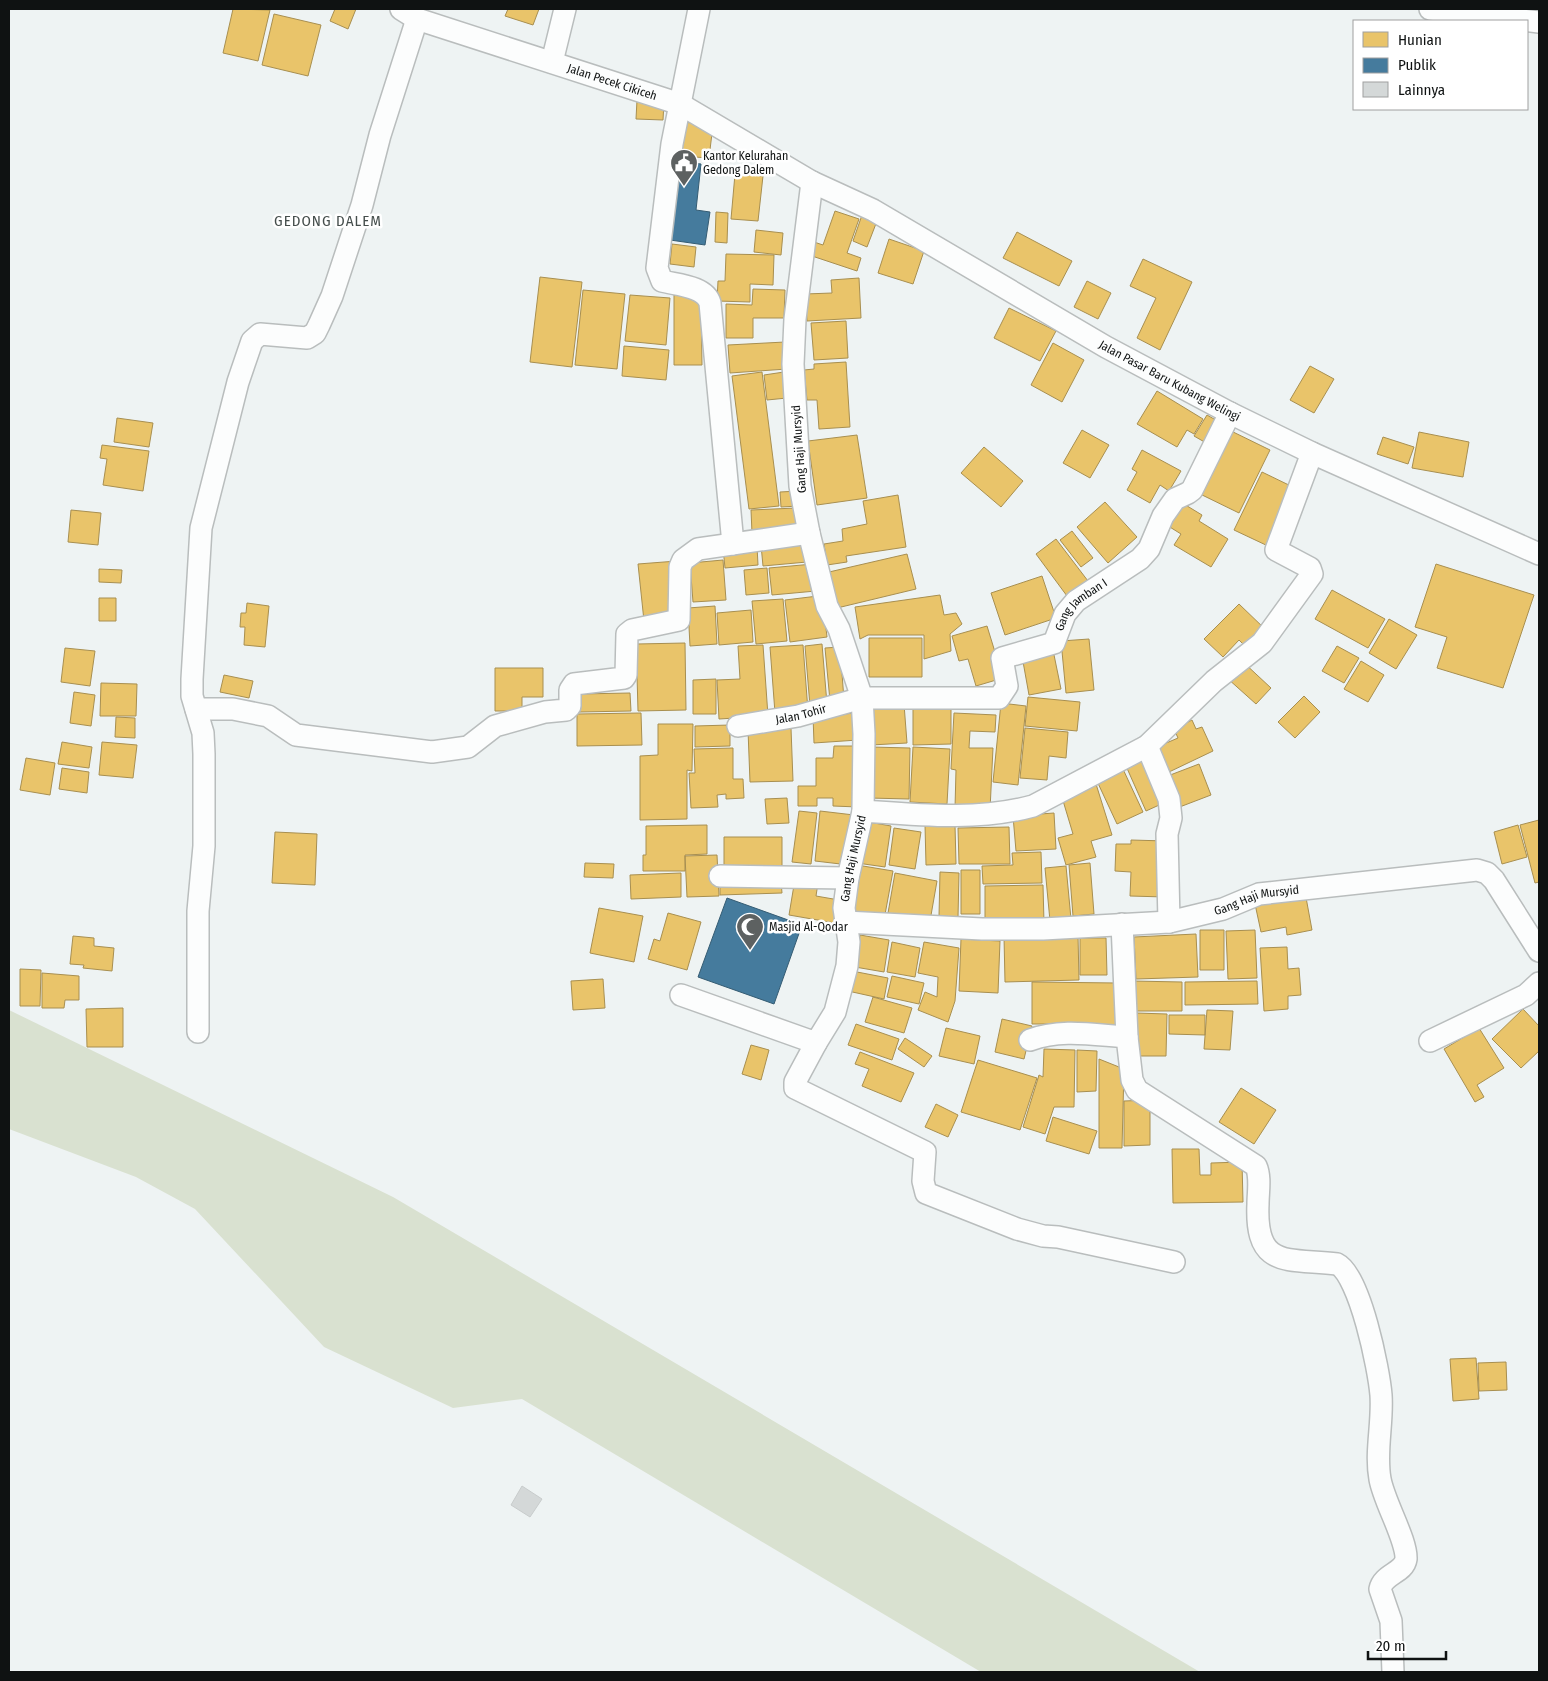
<svg xmlns="http://www.w3.org/2000/svg" width="1548" height="1681" font-family="'Fira Sans Condensed',sans-serif">
  <style>
    .green { fill: #d9e1d0 }
    .homes { fill: #e9c46a; stroke: #a88f50 }
    .public { fill: #457b9d; stroke: #355c73 }
    .building { fill: #d4d8d8; stroke: #c8cccc }
    .lines { fill: none; stroke-linecap: round; stroke-linejoin: round }
    .minor-casing { stroke: #b9bdbd; stroke-width: 24 }
    .minor { stroke: #fcfdfd; stroke-width: 21 }
    .labels { text-anchor: middle; stroke-width: 5; stroke-linejoin: round; paint-order: stroke }
    .street-label { font-size: 12px; fill: #0f1212; stroke: #fff }
    .poi-label { font-size: 12px; fill: #0f1212; stroke: #fff; text-anchor: start }
    .quarter-label { font-size: 15px; letter-spacing: 1px; fill: #454e4c; stroke: #fff }
  </style>
  <rect width="100%" height="100%" fill="#eef3f3"/>
  <path class="green" d="M9,1010L393,1197L1200,1672H981L522,1399L453,1408L324,1347L195,1209L136,1177L9,1129Z"/>
  <path class="homes" d="M233,9L270,10L258,61L223,53Z
    M335,9H356L348,29L330,21Z
    M508,9H539L533,25L505,16Z
    M274,14L321,25L308,76L262,65Z
    M637,100L664,102L663,120L636,119Z
    M683,122L713,125L709,158L680,156Z
    M735,174L763,176L758,221L731,219Z
    M835,211L859,219L847,253L861,258L857,271L809,255L814,242L823,245Z
    M716,212L728,213L727,243L715,242Z
    M862,215L877,221L867,247L853,241Z
    M756,230L783,233L781,255L754,252Z
    M1017,232L1072,261L1059,286L1003,258Z
    M889,239L924,251L913,284L878,273Z
    M672,244L696,247L694,267L670,264Z
    M726,254L774,255L773,285L750,284V302L717,301L718,281H725Z
    M1143,259L1192,282L1160,350L1137,338L1156,298L1130,286Z
    M540,277L582,282L572,367L530,362Z
    M859,278L861,318L807,321L805,294L832,293L831,280Z
    M1087,281L1111,293L1098,319L1074,307Z
    M753,289L785,290L784,318H753V338H726V304L752,305Z
    M583,290L625,294L617,369L575,365Z
    M630,295L670,298L666,345L625,341Z
    M674,295H701L702,365H674Z
    M1009,308L1056,331L1040,361L994,338Z
    M846,321L848,358L814,360L811,323Z
    M785,342L787,369L730,373L728,345Z
    M1053,343L1084,360L1062,402L1031,385Z
    M624,346L669,350L666,380L622,376Z
    M846,362L850,427L819,429L817,400H807L804,370L814,369V364Z
    M1310,366L1334,379L1314,413L1290,400Z
    M762,372L779,506L749,509L732,376Z
    M784,372L787,398L767,400L764,375Z
    M1157,391L1203,419L1194,434L1187,430L1177,447L1137,424Z
    M1207,415L1221,423L1208,444L1194,436Z
    M117,418L153,423L149,447L114,442Z
    M1227,429L1270,450L1239,513L1196,492Z
    M1082,430L1109,445L1090,478L1063,463Z
    M1419,432L1469,442L1463,477L1412,468Z
    M857,435L867,498L817,505L808,441Z
    M1383,437L1414,447L1408,464L1377,454Z
    M102,445L149,451L143,491L103,485L107,459L100,458Z
    M984,447L1023,481L1001,507L961,473Z
    M1142,450L1181,471L1169,491L1160,485L1150,503L1127,490L1137,472L1132,469Z
    M1262,472L1295,488L1268,546L1234,530Z
    M798,491L799,506L781,507L780,492Z
    M898,495L906,547L846,556L847,562L827,565L824,544L843,541L842,529L867,524L863,501Z
    M1179,501L1202,515L1199,521L1228,539L1211,567L1174,545L1181,534L1165,524Z
    M1105,502L1137,537L1108,563L1077,527Z
    M796,508L797,531L752,533L751,510Z
    M71,510L101,513L98,545L68,542Z
    M1072,531L1093,558L1081,567L1060,540Z
    M1056,539L1088,581L1067,596L1036,554Z
    M805,540L807,562L763,566L761,545Z
    M757,546L758,565L725,568L723,548Z
    M907,554L916,589L837,608L829,572Z
    M723,560L726,600L693,602L690,563Z
    M677,561L676,618L644,621L638,564Z
    M813,564L816,591L772,595L769,568Z
    M1436,564L1534,595L1503,688L1437,668L1447,637L1415,627Z
    M767,568L769,593L746,595L744,570Z
    M99,569L122,570L121,583L99,582Z
    M1042,576L1056,618L1005,635L991,593Z
    M1332,590L1385,619L1368,648L1315,619Z
    M940,595L944,615L956,613L962,624L950,634L951,651L924,659V635H868L860,639L855,607Z
    M818,596L824,611L827,637L790,642L785,600Z
    M99,598H116V621H99Z
    M783,599L787,641L756,644L752,601Z
    M247,603L269,606L265,647L244,645L245,627H240L241,613H246Z
    M1239,604L1266,630L1248,649L1239,640L1223,657L1204,639Z
    M715,606L717,644L690,646L688,608Z
    M751,610L753,642L719,645L717,613Z
    M1389,619L1417,635L1396,669L1369,653Z
    M987,626L1003,678L976,686L968,659L959,661L952,636Z
    M869,638H922V677H869Z
    M1089,639L1094,690L1066,693L1061,641Z
    M685,643L686,710L638,711L637,675H630L637,644Z
    M822,644L827,704L810,706L805,646Z
    M763,645L768,716L719,719L717,680L740,679L738,646Z
    M803,645L808,711L775,713L770,647Z
    M1337,646L1359,658L1344,683L1322,671Z
    M840,647L844,700L830,701L825,648Z
    M65,648L95,651L90,686L61,682Z
    M1053,650L1061,689L1029,695L1022,656Z
    M1242,661L1271,688L1256,704L1227,678Z
    M1361,661L1384,675L1368,702L1344,689Z
    M495,668H543V697H522V711H495Z
    M224,675L253,681L249,698L220,692Z
    M716,679V714H693V680Z
    M101,683L137,684L136,716H100Z
    M74,692L95,695L91,726L70,723Z
    M630,693L631,711L580,712L579,694Z
    M1304,696L1320,712L1295,738L1278,722Z
    M1028,697L1080,702L1077,731L1025,726Z
    M913,700H951V744L913,745Z
    M1001,703L1026,706L1018,785L993,782Z
    M904,704L907,743L871,745L869,706Z
    M641,713L642,745L577,746V714Z
    M857,713L858,740L814,743L813,716Z
    M954,713L996,715L995,732L970,731L969,748H993L990,810L955,808L956,770L951,769Z
    M116,717L135,718V738L115,737Z
    M1192,720L1196,729L1202,727L1213,751L1169,772L1157,747L1178,738L1174,729Z
    M658,724H693L692,771L687,770V819L640,820V756L658,755Z
    M730,725V746L695,747V726Z
    M791,728L793,781L750,782L748,730Z
    M1025,728L1068,732L1066,758L1049,756L1047,780L1020,778Z
    M62,742L92,747L89,768L58,764Z
    M102,742L137,745L133,778L99,775Z
    M834,746H858V807L833,806V798H817V806H798V786H816V758H833Z
    M871,747L910,748L909,799L869,798Z
    M913,747L950,749L947,804L910,802Z
    M733,748V779H743L744,798L726,799V794L717,795L718,807L691,808L689,773H695L694,749Z
    M1147,756L1168,801L1146,811L1126,766Z
    M26,758L55,763L50,795L20,790Z
    M1199,764L1211,795L1177,808L1165,777Z
    M1122,767L1143,812L1117,824L1096,779Z
    M62,768L89,772L87,793L59,789Z
    M1096,784L1112,835L1091,841L1096,857L1066,865L1058,838L1073,834L1061,794Z
    M787,798L789,823L767,824L765,799Z
    M799,811L817,813L811,864L792,862Z
    M820,811L854,815L849,865L815,861Z
    M1054,813L1056,849L1016,851L1013,816Z
    M1539,820V882L1535,883L1520,825Z
    M863,821L891,826L885,867L857,863Z
    M707,825V854L685,855V871H643V855H646V826Z
    M925,825H955L956,864L926,865Z
    M1518,825L1527,857L1502,864L1494,832Z
    M1009,827L1010,864H959L958,828Z
    M894,828L921,832L915,869L889,865Z
    M275,832L317,834L315,885L272,883Z
    M724,837H782V867H724Z
    M1131,840L1166,841L1165,897L1130,896L1131,872L1115,871L1116,844H1131Z
    M1041,852L1042,883L983,884L982,866L1013,865L1012,853Z
    M717,855L719,896L687,897L685,856Z
    M585,863L614,864L613,878L584,877Z
    M1090,863L1094,914L1073,916L1069,865Z
    M857,865L893,871L884,920L848,914Z
    M1066,866L1071,919L1050,921L1045,868Z
    M961,870H980V914H961Z
    M940,872L959,873L958,917L939,916Z
    M681,873V897L631,899L630,875Z
    M895,873L937,881L930,921L888,913Z
    M795,879L818,883L816,896L839,900L835,923L789,915Z
    M781,881L782,893L720,895V883Z
    M1043,885L1044,923L985,924V886Z
    M1305,892L1312,930L1287,935L1286,927L1261,932L1255,904Z
    M599,908L643,916L634,962L590,953Z
    M668,913L701,922L687,970L648,959L654,939L660,941Z
    M1200,930H1224V970H1200Z
    M1255,930L1257,978L1228,979L1226,931Z
    M1196,934L1198,977L1136,979L1134,937Z
    M860,935L889,940L884,972L855,967Z
    M73,936L94,938V946L114,948L112,971L83,968L84,965L70,964Z
    M1078,936L1079,980L1005,982L1004,937Z
    M1080,938H1106L1107,975H1080Z
    M961,939L1000,941L998,993L959,991Z
    M892,942L920,948L915,977L887,972Z
    M924,942L959,948L955,1001L948,1022L918,1010L925,992L937,997L938,977L918,973Z
    M1287,947L1288,969L1299,968L1301,995L1288,996V1009L1264,1011L1260,948Z
    M20,969L41,970L40,1006H20Z
    M852,971L888,978L884,999L848,991Z
    M42,973L79,976V1000H65L64,1008H42Z
    M892,976L924,983L919,1004L887,997Z
    M603,979L605,1008L573,1010L571,981Z
    M1132,981L1182,982V1011H1132Z
    M1257,981L1258,1004L1185,1005V982Z
    M1032,982L1117,983L1116,1034L1099,1024H1032Z
    M873,997L912,1008L904,1033L865,1022Z
    M123,1008V1047H87L86,1009Z
    M1523,1009L1539,1026V1051L1521,1068L1492,1039Z
    M1207,1010L1233,1011L1230,1050L1204,1049Z
    M1136,1013L1167,1014L1166,1056H1136Z
    M1169,1015H1205V1035L1169,1034Z
    M1002,1019L1032,1026L1024,1059L995,1052Z
    M856,1024L899,1039L892,1060L848,1045Z
    M946,1028L980,1036L974,1064L939,1056Z
    M1479,1028L1504,1068L1477,1085L1484,1097L1475,1102L1444,1049Z
    M905,1038L932,1056L924,1067L898,1049Z
    M751,1045L769,1050L761,1080L742,1074Z
    M1044,1049L1075,1050L1074,1107H1054L1045,1134L1023,1127L1039,1075L1043,1077Z
    M1077,1050L1097,1051L1096,1091L1077,1092Z
    M860,1052L914,1073L901,1102L862,1086L869,1069L855,1064Z
    M1099,1059L1124,1069L1122,1148H1099Z
    M978,1060L1037,1078L1020,1130L961,1112Z
    M1241,1088L1276,1110L1254,1144L1219,1122Z
    M1150,1100V1145L1124,1146V1101Z
    M936,1104L958,1115L948,1137L925,1127Z
    M1053,1117L1097,1131L1089,1154L1046,1141Z
    M1172,1149H1199L1200,1175H1211V1163L1242,1162L1243,1202L1173,1203Z
    M1476,1358L1479,1399L1453,1401L1450,1359Z
    M1506,1362L1507,1390L1479,1391L1478,1363Z"/>
  <path class="public" d="M673,161L701,164L696,210L710,212L705,245L663,239Z
    M727,898L802,925L774,1004L698,977Z"/>
  <path class="building" d="M522,1486L542,1499L530,1517L511,1505Z"/>
  <g class="lines">
    <defs>
      <g id="minor">
        <path id="s1" d="M401,9L417,19L680,104L812,182L873,210L1106,347L1230,413L1312,453L1539,554"/>
        <path d="M699,9L672,144L657,268L662,281C677,285 705,286 710,303L733,544"/>
        <path d="M1430,9L1539,22"/>
        <path d="M552,62L565,9"/>
        <path d="M196,709H233L268,716L296,735L432,752L468,747L495,726L545,712L566,710L570,706V690L574,684L624,678L626,675L627,634L632,630L679,620L680,567L683,560L698,549L809,533"/>
        <path id="s2" d="M738,726L798,716L862,698H999L1007,686L1002,658L1054,643L1065,614L1076,601L1140,559L1149,549L1163,516L1175,499L1188,493L1192,490L1230,413"/>
        <path d="M1147,746L1169,799L1171,818L1167,834L1169,922"/>
        <path d="M863,811C920,815 978,821 1033,806L1147,746L1214,681L1262,643L1312,574L1310,568L1276,550L1312,453"/>
        <path d="M720,876L848,878"/>
        <path id="s3" d="M845,922L982,929H1043L1169,922L1223,909L1259,894L1477,870L1487,873L1494,880L1539,951"/>
        <path d="M1122,924L1127,1037"/>
        <path id="s4" d="M681,995L816,1043L835,1012L847,966L849,942L844,908L848,878L863,811L864,734L862,698L839,629L827,606L809,533L800,486L793,364L795,319L812,182"/>
        <path d="M198,1032V911L204,846V754L203,733L192,696V679L201,528L238,382L252,341L260,334L307,338L315,333L319,325L332,296L362,205L380,135L417,19"/>
        <path d="M1030,1040C1061,1028 1095,1035 1127,1037L1132,1080L1137,1090L1256,1166C1261,1177 1258,1192 1258,1204C1255,1270 1288,1258 1337,1264C1360,1275 1379,1370 1381,1395C1383,1423 1375,1452 1380,1479C1384,1502 1407,1540 1406,1559C1404,1573 1383,1574 1380,1589L1391,1621L1393,1672"/>
        <path d="M1430,1041L1526,995L1539,983"/>
        <path d="M816,1043L795,1082V1088L925,1152L923,1181L926,1193L1017,1229L1043,1236L1058,1237L1174,1262"/>
      </g>
    </defs>
    <use href="#minor" class="minor-casing"/>
    <use href="#minor" class="minor"/>
  </g>
  <defs>
    <symbol id="civic-pin" viewBox="-11 -11 22 30"><path d="M0 17L-7.5 6A9.5 9.5 0 1 1 7.5 6Z" fill="#5d6161" stroke="#fff"/><path d="M-.6-6.5H3V-4.5H.6V-3L4-1V1h2V6H-6V1h2V-1L-.6-3ZM-1.2 2.5V6h2.4V2.5Z" fill="#fff"/></symbol>
    <symbol id="mosque-pin" viewBox="-11 -11 22 30"><path d="M0 17L-7.5 6A9.5 9.5 0 1 1 7.5 6Z" fill="#5d6161" stroke="#fff"/><path d="M3.5-4.9A6 6 0 1 0 3.5 4.9A5 5 0 1 1 3.5-4.9Z" fill="#fff"/></symbol>
  </defs>
  <g fill-rule="evenodd">
    <use href="#civic-pin" x="668" y="147" width="32" height="43"/>
    <use href="#mosque-pin" x="734" y="911" width="32" height="43"/>
  </g>
  <g class="labels">
    <g class="street-label">
      <text dy="4" stroke="none"><textPath href="#s1" startOffset="224">Jalan Pecek Cikiceh</textPath></text>
      <text dy="4" stroke="none"><textPath href="#s1" startOffset="858">Jalan Pasar Baru Kubang Welingi</textPath></text>
      <text transform="translate(799 449) rotate(-94)" y="4">Gang Haji Mursyid</text>
      <text dy="4" stroke="none"><textPath href="#s2" startOffset="410">Gang Jamban I</textPath></text>
      <text dy="4" stroke="none"><textPath href="#s2" startOffset="64">Jalan Tohir</textPath></text>
      <text dy="4" stroke="none"><textPath href="#s4" startOffset="336">Gang Haji Mursyid</textPath></text>
      <text dy="4" stroke="none"><textPath href="#s3" startOffset="415">Gang Haji Mursyid</textPath></text>
    </g>
    <g class="poi-label">
      <text x="703" y="160">Kantor Kelurahan<tspan x="703" dy="14">Gedong Dalem</tspan></text>
      <text x="769" y="931">Masjid Al-Qodar</text>
    </g>
    <g class="quarter-label">
      <text x="328" y="226">GEDONG DALEM</text>
    </g>
  </g>
  <rect width="1548" height="1681" fill="none" stroke="#0f1212" stroke-width="20"/>
  <rect x="1353" y="20" width="175" height="90" fill="#ffffff" stroke="#9fa0a0"/>
  <rect x="1363" y="32" width="25" height="15" fill="#e9c46a" stroke="#9fa0a0"/>
  <text x="1398" y="45" font-size="15" fill="#0f1212">Hunian</text>
  <rect x="1363" y="58" width="25" height="15" fill="#457b9d" stroke="#9fa0a0"/>
  <text x="1398" y="70" font-size="15" fill="#0f1212">Publik</text>
  <rect x="1363" y="82" width="25" height="15" fill="#d4d8d8" stroke="#9fa0a0"/>
  <text x="1398" y="95" font-size="15" fill="#0f1212">Lainnya</text>
  <path d="M1368 1651v8h78v-8" fill="none" stroke="#0f1212" stroke-width="2.5"/>
  <text x="1376" y="1651" font-size="15" fill="#0f1212" stroke="#ffffff" stroke-width="4" paint-order="stroke">20 m</text>
</svg>
